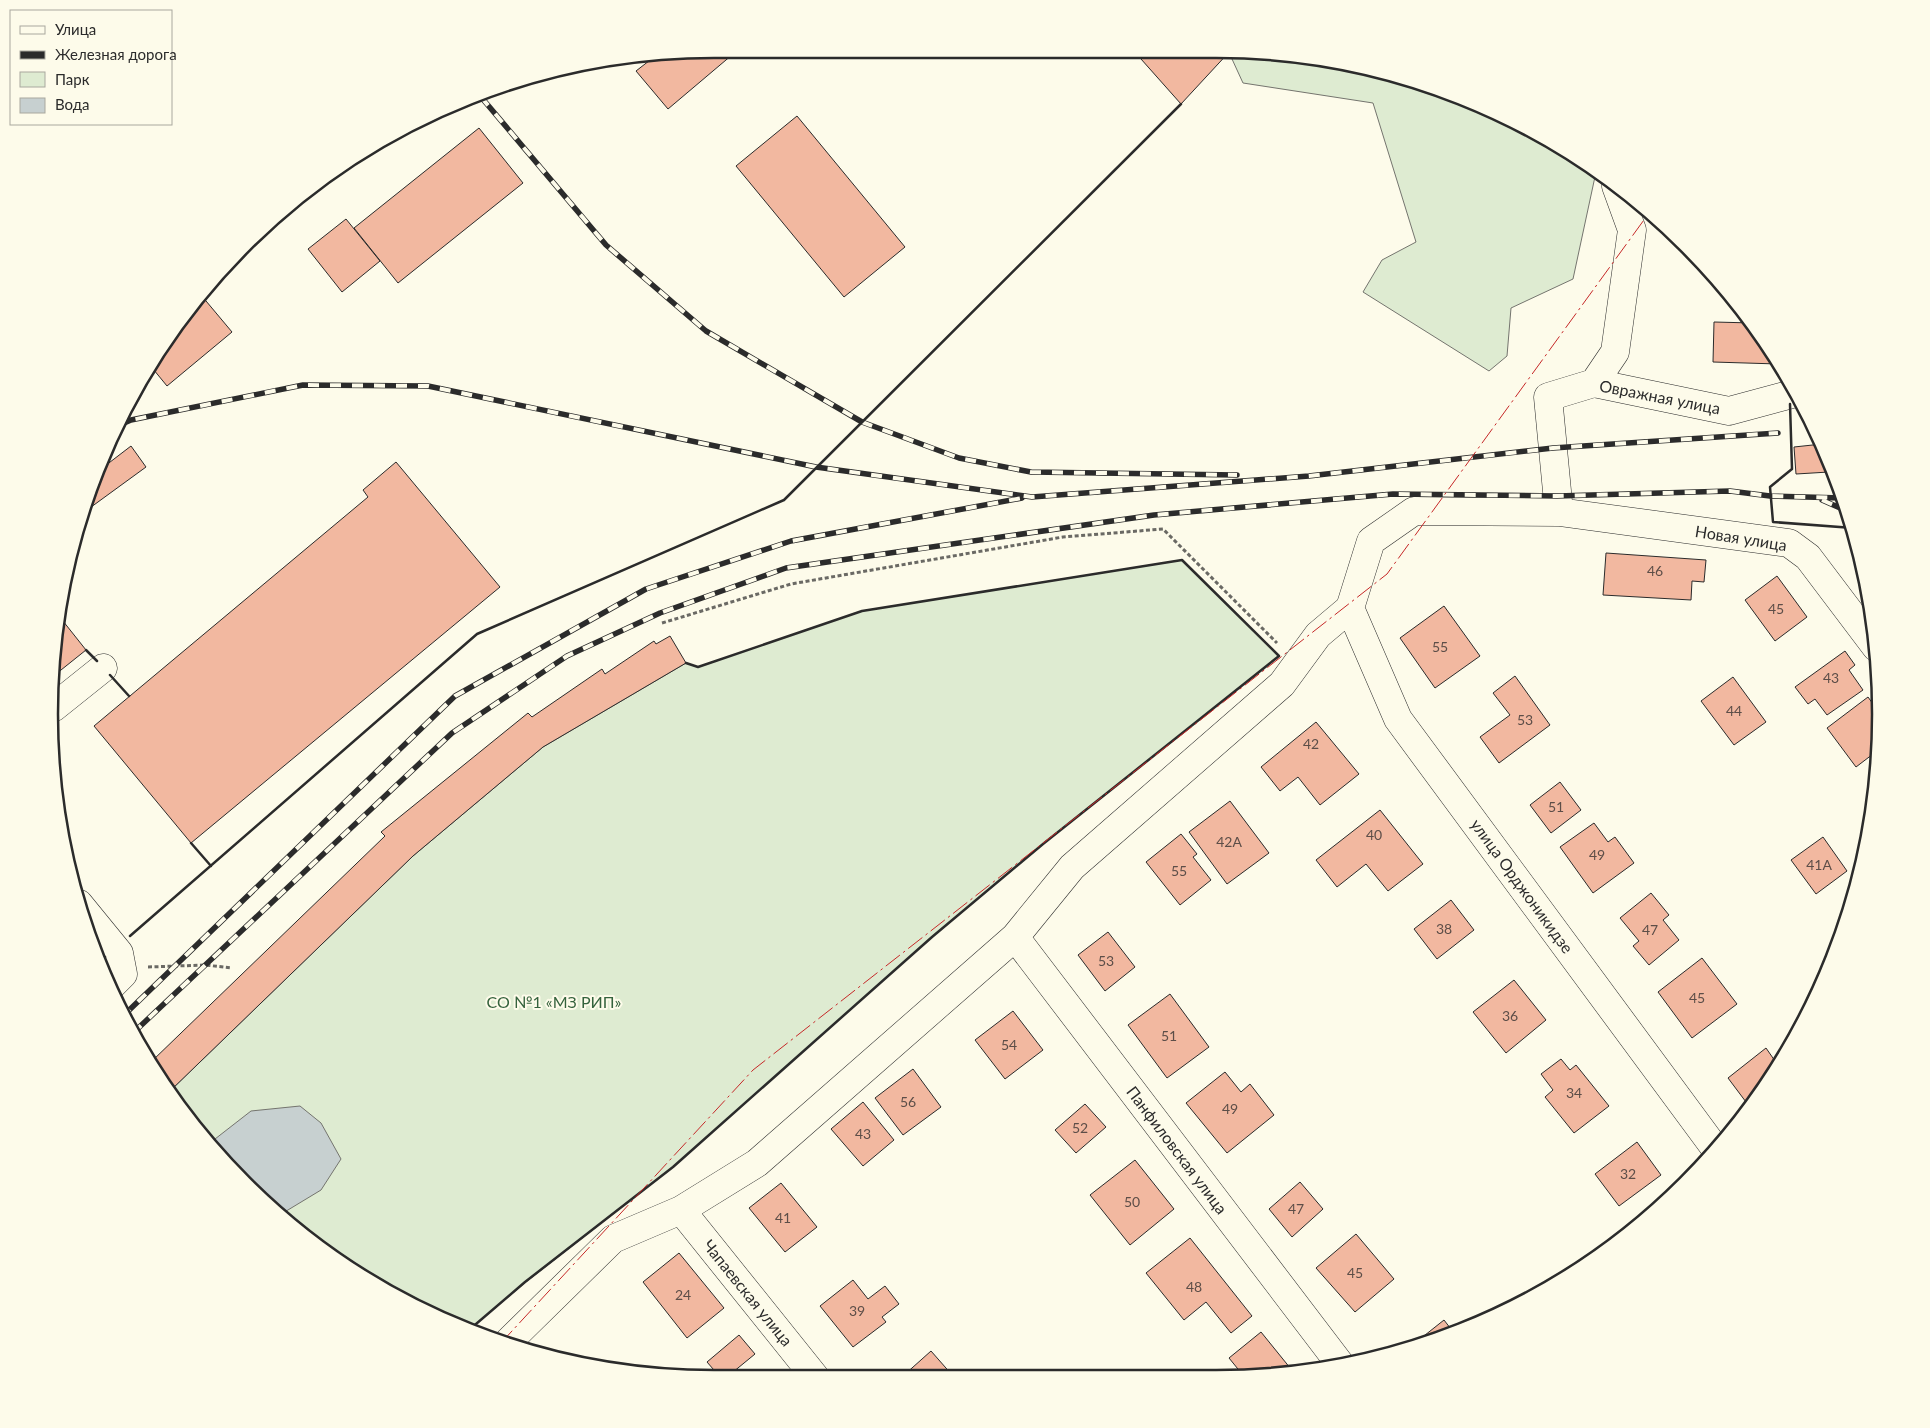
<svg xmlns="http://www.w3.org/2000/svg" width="1930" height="1428" font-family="Lato,sans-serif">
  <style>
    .green { fill: #deebd1; stroke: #74746e }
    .water { fill: #c7d0d0; stroke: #74746e }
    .building { fill: #f2b8a0; stroke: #2b2b2b }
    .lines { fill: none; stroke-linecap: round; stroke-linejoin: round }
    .minor-casing { stroke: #2b2b2b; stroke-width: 29 }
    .path { stroke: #6a6964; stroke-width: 3; stroke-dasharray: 4 2.5; stroke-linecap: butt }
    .minor { stroke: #fdfbea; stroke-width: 28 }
    .rail-casing { stroke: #2b2b2b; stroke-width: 5.5 }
    .rail { stroke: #fdfbea; stroke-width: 4; stroke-dasharray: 11; stroke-linecap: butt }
    .wall { stroke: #2b2b2b; stroke-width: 2.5 }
    .power { stroke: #c62828; stroke-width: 1; stroke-dasharray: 18 4 2.5 4; stroke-linecap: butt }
    .labels { text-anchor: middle; stroke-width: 4; stroke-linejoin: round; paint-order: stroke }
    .number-label { font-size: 14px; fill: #5d4e48 }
    .street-label { font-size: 16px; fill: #2b2b2b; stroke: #fdfbea }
    .park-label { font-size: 16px; fill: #34623c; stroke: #fdfbea }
    .rim { fill: none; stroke: #2b2b2b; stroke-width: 2.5 }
  </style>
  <rect width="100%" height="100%" fill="#fdfbea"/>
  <path class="green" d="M1246,50H1259L1388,71L1471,100L1585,160L1596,172L1573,279L1511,308L1507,356L1489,371L1363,292L1382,260L1416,242L1373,103L1243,83L1232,59Z
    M1182,560L1279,656L1043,844L932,937L673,1167L526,1282L469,1330L382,1290L276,1214L186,1119L169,1092L413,856L543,747L686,663L698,667L862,611Z"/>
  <path class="water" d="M300,1106L321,1123L341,1159L321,1190L278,1216L213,1148L215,1139L251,1111Z"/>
  <path class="building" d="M714,49H739L668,109L636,71L654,57Z
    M1133,50H1231L1181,104Z
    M797,116L905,247L844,297L736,166Z
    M479,128L523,183L398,283L354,228Z
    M346,219L380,261L342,292L308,249Z
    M201,295L232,332L167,386L149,364L161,344Z
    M1714,322L1753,323L1778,364L1713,362Z
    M1822,444L1827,459L1829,472L1796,474L1794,447Z
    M131,446L146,467L87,510L101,469Z
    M396,462L500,587L191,843L94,726L368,497L363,490Z
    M1606,553L1706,560L1704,582L1692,581L1691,600L1603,595Z
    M1777,576L1807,617L1775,641L1745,600Z
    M1444,606L1480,656L1435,688L1400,638Z
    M59,616L86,650L56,674Z
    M670,636L686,663L543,747L413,856L169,1092L151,1062L385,836L381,832L528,713L532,717L602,669L605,674L654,641L656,644Z
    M1845,651L1855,665L1849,670L1863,690L1827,715L1815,699L1808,704L1795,687Z
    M1515,676L1550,725L1499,763L1480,737L1510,715L1493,693Z
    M1733,677L1766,722L1734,745L1701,701Z
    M1868,697L1878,711L1877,751L1856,767L1827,728Z
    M1316,722L1359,774L1320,805L1298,777L1280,791L1261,767Z
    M1560,782L1581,810L1551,833L1530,805Z
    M1230,801L1269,853L1227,884L1189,832Z
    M1380,810L1423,864L1388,891L1366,864L1337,887L1316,860Z
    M1594,823L1608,842L1615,837L1634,863L1593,893L1560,847Z
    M1181,834L1197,854L1193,857L1211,880L1180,905L1146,862Z
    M1823,837L1847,871L1816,894L1791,860Z
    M1651,893L1669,915L1663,920L1679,940L1649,965L1633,946L1639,941L1620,918Z
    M1451,900L1474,930L1437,959L1414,929Z
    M1108,932L1135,967L1105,991L1078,955Z
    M1702,958L1737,1004L1692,1038L1658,992Z
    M1514,980L1546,1020L1506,1053L1473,1012Z
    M1170,994L1209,1047L1167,1078L1128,1025Z
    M1013,1011L1043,1050L1005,1079L975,1040Z
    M1766,1048L1775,1061L1780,1056L1783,1060L1749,1106L1728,1078Z
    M1561,1059L1570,1070L1576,1065L1609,1106L1574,1133L1545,1097L1553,1090L1541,1074Z
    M913,1069L941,1107L903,1135L875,1098Z
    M1225,1072L1241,1092L1250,1084L1274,1115L1227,1153L1186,1103Z
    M863,1102L894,1140L863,1166L831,1129Z
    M1085,1104L1106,1127L1076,1153L1055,1130Z
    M1637,1142L1661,1175L1619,1206L1595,1174Z
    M1135,1160L1174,1209L1130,1245L1090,1195Z
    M1300,1182L1323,1209L1292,1237L1269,1209Z
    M781,1183L817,1227L785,1252L749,1208Z
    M1356,1234L1394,1279L1355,1312L1316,1268Z
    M1190,1238L1252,1316L1231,1333L1206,1302L1184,1320L1146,1273Z
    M679,1253L724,1308L687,1338L643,1282Z
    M853,1280L868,1299L885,1286L899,1304L882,1317L886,1322L853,1347L820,1306Z
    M1444,1320L1454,1333L1415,1343Z
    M1261,1332L1295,1374H1264L1260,1368L1253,1374H1242L1229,1358Z
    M739,1335L755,1354L727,1377H720L707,1362Z
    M931,1351L953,1376H903Z"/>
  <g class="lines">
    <defs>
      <path id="minor" d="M1594,383L1615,352L1632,230L1616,186
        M1559,512L1548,397L1594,383L1729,411L1796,393
        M1350,608L1398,719L1717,1151
        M53,708L103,668
        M79,904L119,953L123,974L109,988
        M1015,937L1340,1364
        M681,1210L815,1377
        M505,1345L613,1239L681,1210L757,1163L1015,937L1072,867L1282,684L1318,635L1350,608L1371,541L1414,511L1559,512L1789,543L1808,557L1876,647"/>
    </defs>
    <use href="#minor" class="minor-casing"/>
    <path class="path" d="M662,623L791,584L1063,537L1163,529L1277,643
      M148,967L205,965L232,968"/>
    <use href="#minor" class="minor"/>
    <defs>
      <path id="rail" d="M481,97L606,245L706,331L862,422L959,458L1031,472L1237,475
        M115,427L131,420L303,385L428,386L816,467L1032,497L1309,476L1553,448L1778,433
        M1822,500L1847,511
        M122,1017L455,696L646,589L791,541L1022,498
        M133,1033L452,733L567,656L660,613L786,568L1154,515L1393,494L1557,496L1730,491L1770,496L1842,498"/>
    </defs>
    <use href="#rail" class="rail-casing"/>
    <use href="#rail" class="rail"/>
    <path class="wall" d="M1790,404L1792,469L1770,487L1773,522L1853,528
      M86,650L97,661
      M110,675L129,696
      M191,843L211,866
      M130,936L477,634L784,500L1181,104
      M99,963L105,957
      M469,1330L525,1282L673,1167L932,937L1043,844L1279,656L1182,560L862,611L698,667L686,663"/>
    <path class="power" d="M500,1344L753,1070L1387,574L1649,213"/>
  </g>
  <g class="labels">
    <g class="number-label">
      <text x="1655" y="576">46</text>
      <text x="1776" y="614">45</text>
      <text x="1440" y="652">55</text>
      <text x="1831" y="683">43</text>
      <text x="1734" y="716">44</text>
      <text x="1525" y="725">53</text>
      <text x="1311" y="749">42</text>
      <text x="1556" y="812">51</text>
      <text x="1374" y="840">40</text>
      <text x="1229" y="847">42А</text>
      <text x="1597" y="860">49</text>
      <text x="1819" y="870">41А</text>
      <text x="1179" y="876">55</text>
      <text x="1444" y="934">38</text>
      <text x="1650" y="935">47</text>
      <text x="1106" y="966">53</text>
      <text x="1697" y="1003">45</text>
      <text x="1510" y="1021">36</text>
      <text x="1169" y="1041">51</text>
      <text x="1009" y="1050">54</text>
      <text x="1574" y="1098">34</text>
      <text x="908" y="1107">56</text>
      <text x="1230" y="1114">49</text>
      <text x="1080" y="1133">52</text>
      <text x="863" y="1139">43</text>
      <text x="1628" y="1179">32</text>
      <text x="1132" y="1207">50</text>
      <text x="1296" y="1214">47</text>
      <text x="783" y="1223">41</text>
      <text x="1355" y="1278">45</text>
      <text x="1194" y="1292">48</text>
      <text x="683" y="1300">24</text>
      <text x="857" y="1316">39</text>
    </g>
    <g class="street-label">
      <text transform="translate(1660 397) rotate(11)" y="6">Овражная улица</text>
      <text transform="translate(1741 538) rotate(9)" y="6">Новая улица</text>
      <text transform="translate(1522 886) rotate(54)" y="6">улица Орджоникидзе</text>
      <text transform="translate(1177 1150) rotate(53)" y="6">Панфиловская улица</text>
      <text transform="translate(748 1293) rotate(51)" y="6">Чапаевская улица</text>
    </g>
    <g class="park-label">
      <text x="554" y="1008">СО №1 «МЗ РИП»</text>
    </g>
  </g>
  <path d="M0 0H1930V1428H0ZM714 58H1216A656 656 0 0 1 1872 714V714A656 656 0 0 1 1216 1370H714A656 656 0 0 1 58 714V714A656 656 0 0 1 714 58Z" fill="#fdfbea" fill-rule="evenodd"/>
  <path class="rim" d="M714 58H1216A656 656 0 0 1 1872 714V714A656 656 0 0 1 1216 1370H714A656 656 0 0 1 58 714V714A656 656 0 0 1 714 58Z"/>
  <rect x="10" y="10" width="162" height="115" fill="#fdfbea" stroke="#a9a89e"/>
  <rect x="20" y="26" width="25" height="8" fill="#fdfbea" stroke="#a9a89e"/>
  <text x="55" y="35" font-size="15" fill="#2b2b2b">Улица</text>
  <rect x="20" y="51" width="25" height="8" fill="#2b2b2b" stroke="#a9a89e"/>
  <text x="55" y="60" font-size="15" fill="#2b2b2b">Железная дорога</text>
  <rect x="20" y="72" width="25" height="15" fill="#deebd1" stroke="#a9a89e"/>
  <text x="55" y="85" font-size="15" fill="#2b2b2b">Парк</text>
  <rect x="20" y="98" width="25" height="15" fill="#c7d0d0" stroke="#a9a89e"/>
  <text x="55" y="110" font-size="15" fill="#2b2b2b">Вода</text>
</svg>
